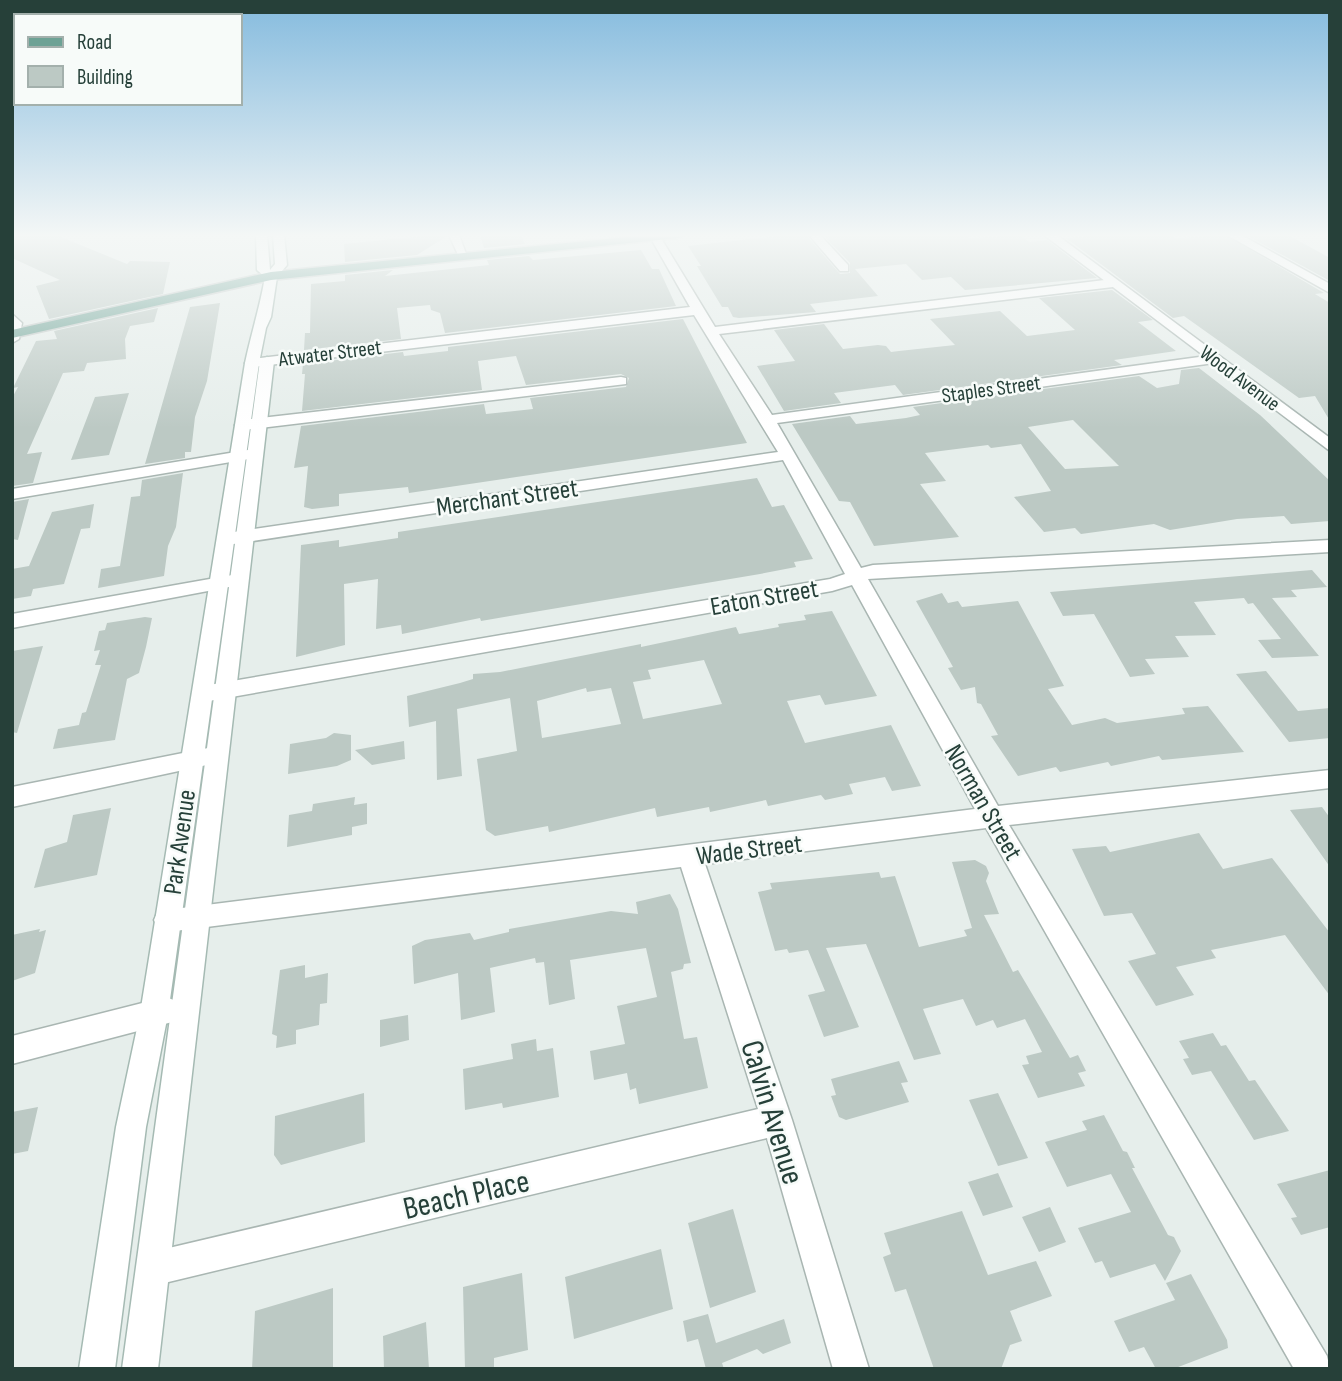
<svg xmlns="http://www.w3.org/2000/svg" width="1342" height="1381" font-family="'Sofia Sans Condensed',sans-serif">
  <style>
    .building { fill: #bcc9c4; fill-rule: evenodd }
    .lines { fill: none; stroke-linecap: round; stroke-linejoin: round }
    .minor-casing { stroke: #a9b6b2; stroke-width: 3 }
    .tertiary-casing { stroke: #a9b6b2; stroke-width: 3 }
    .secondary-casing { stroke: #a5bab3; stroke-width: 3 }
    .primary-casing { stroke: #c2cac8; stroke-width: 3 }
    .minor { fill: #fff; fill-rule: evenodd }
    .tertiary { fill: #fff; fill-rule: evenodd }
    .secondary { fill: #fff; fill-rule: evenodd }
    .primary { fill: #6da295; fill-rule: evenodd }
    .labels { text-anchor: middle; stroke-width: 5; stroke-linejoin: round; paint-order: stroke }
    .far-street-label { font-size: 21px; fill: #264039; stroke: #f7fbf9 }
    .street-label { font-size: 26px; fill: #264039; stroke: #f7fbf9 }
    .near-street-label { font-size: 32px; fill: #264039; stroke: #f7fbf9 }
  </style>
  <rect width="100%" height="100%" fill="#e6eeeb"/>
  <path class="building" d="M12,235H56L127,264L130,261L170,262L163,294L49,319L36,286L60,280L12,258Z
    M433,235L447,236L417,255L345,262L344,244Z
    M480,235H521L525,244L484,248Z
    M786,235H806L840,274L850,273V263L823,235H969V238L1021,235L1029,242L1047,240L1097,278L965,290L951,277L922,280L906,264L855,269L878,296L810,304L816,312L739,318L733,317L728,307H722L697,266H701L688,246Z
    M1097,235H1170L1176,238L1225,235L1324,293L1315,294L1330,303V421L1315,396L1299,398L1184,316L1173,318L1066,238Z
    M1246,235H1288L1330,258V281Z
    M641,250L652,269H659L676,306L445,333L440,313L431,310L430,305L397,308L401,339L304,350L305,333H310L311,284L345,281V275L393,270L385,276L489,265L487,260L529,256L533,260Z
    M1112,290L1153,320L1138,322L1176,351L1114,360L1122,365L903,395L895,385L834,393L841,403L784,411L757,366L795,361L774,330L824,324L843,349L878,345L886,346L891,352L899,351L955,345L930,319L1000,311L1027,336L1075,330L1039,298Z
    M220,303L207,381L195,417L191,452H185V458L145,464L190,307Z
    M158,308L154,322L130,326L125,339L126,359L87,363L84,371L63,373L27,454L42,452L33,483L12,486V398L18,387L13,388L36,341L57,339L54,331Z
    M683,319L747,443L409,493L408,487L339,494V506L312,509L304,507L308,466L294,468L301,426L484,404L486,414L533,409L530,398L626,387L629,378L621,374L526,385L516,356L478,361L482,390L302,411L305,374H302L303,364L403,352L404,356L448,351V347Z
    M1199,368L1260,415L1330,481V521L1291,524L1284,516L1237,519L1170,530L1154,524L1081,534L1075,528L1044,532L1014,497L1051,491L1021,444L991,448L988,445L925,453L946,481L920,484L959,537L874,546L850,502L839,501L792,424L850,416L856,424L906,418L920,415L913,407L1139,376L1157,388L1179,384L1181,370ZM1073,420L1119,466L1065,469L1028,427Z
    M129,393L109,455L71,460L95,397Z
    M183,473L176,527L168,546L164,576L98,588L101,569L120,566L131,497L140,496L142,480Z
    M757,478L772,507L784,505L813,559L794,562L796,567L760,574L510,616L481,621L480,618L402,634L401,625L376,629L378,579L344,584L345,645L296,657L301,545L339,540V547L398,538V532Z
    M29,499L18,540L12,539V502Z
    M94,504L90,528L81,529L64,584L33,589L31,596L12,599V569L29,566L52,512Z
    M1312,570L1327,587L1291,590L1297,597L1272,598L1319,656L1272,658L1258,640L1281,639L1253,603L1248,604L1244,598L1194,602L1216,635L1175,636L1189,657L1145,659L1155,674L1130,677L1094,614L1063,616L1050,592Z
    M942,593L948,603L958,601L962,607L1018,601L1064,686L1048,689L1072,725L1105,718L1117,723L1185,714L1182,708L1208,706L1244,752L1162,760L1159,756L1111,766L1108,762L1060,772L1056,767L1018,776L991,736L998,735L981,704L977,703L975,687L961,690L948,668L953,667L916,601Z
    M832,611L877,696L825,705L820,695L787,701L805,743L891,725L921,786L892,791L885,777L849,784L853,794L825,800L821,795L768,806L766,800L710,812L709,807L657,817L655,808L549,832L548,826L495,836L486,830L477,759L517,751L510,698L457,709L462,776L437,780L436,721L409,727L407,696L460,683L473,679V674L500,672L641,644V647L736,627L739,634L779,627L778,624L806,620L804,615ZM704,660L722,704L643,719L633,682L651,679L648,670ZM586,688L587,692L611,688L621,724L542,738L537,701Z
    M145,617L152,618L146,647L139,673L127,679L115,740L53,749L58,729L79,725L82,713L86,712L101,665H95L100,650L94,651L99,631L105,630L107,623Z
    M43,646L17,733L12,732V651Z
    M1266,671L1298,711L1330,708V738L1289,742L1236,674Z
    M334,733L351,735V760L337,766L288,774L290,744L326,738Z
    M404,741L405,759L372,765L355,750Z
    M355,797L354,805L367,803V824L352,827V835L287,847L289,815L312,811L313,804Z
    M1322,807L1330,818V867L1290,810Z
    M111,808L97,875L34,888L45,849L67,842L73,815Z
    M1199,833L1223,869L1272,858L1330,933V996L1285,935L1211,950L1216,958L1176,967L1194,995L1156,1006L1128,961L1156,954L1132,913L1104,916L1072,849L1106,846L1110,852Z
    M975,860L986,866L989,873L986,881L999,914L984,915L1013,972L1018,970L1070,1058L1078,1055L1086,1071L1078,1073L1085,1086L1038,1098L1022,1065L1029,1064L1026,1056L1042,1052L1025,1019L997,1028L993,1020L976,1026L963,999L923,1009L941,1054L914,1060L866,944L826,948L859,1027L824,1037L808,995L825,991L808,950L789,953L787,949L775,951L758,892L772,889L770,883L879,872L881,878L895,876L919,947L967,936L964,930L972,928L952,862Z
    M670,894L678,909L691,963L684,964L683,969L671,972L684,1039L697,1037L708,1088L639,1104L636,1088L630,1090L627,1073L594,1080L590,1051L625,1044L617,1006L657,997L646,948L570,960L575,999L549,1005L544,962L536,963L535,958L490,968L495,1012L461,1020L458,973L414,984L412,946L425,940L470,933L474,940L509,932V929L611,911L638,914L636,902Z
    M40,929L39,932L46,930L35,973L12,981V935Z
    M305,965V978L328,973L327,1003L320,1004L319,1025L296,1030V1044L276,1048L277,1036L272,1034L280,970Z
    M408,1015L409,1040L380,1047V1020Z
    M1213,1033L1221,1046L1226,1045L1249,1081L1255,1080L1289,1131L1254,1140L1211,1071L1192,1075L1183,1059L1189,1058L1179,1041Z
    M536,1039L537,1051L553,1048L559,1097L503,1108L502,1103L465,1110L463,1069L513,1059L511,1044Z
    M899,1061L908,1082L901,1083L909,1102L846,1120L839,1117L831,1096L836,1095L831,1079Z
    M364,1093L365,1142L281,1165L274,1155L275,1116Z
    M998,1093L1028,1158L998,1166L969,1100Z
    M38,1107L28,1151L12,1154V1112Z
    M1104,1115L1123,1151L1127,1152L1135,1168H1132L1168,1235L1174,1237L1181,1251L1165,1281L1155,1264L1110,1278L1102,1261L1095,1263L1078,1228L1131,1212L1111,1174L1067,1187L1045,1142L1087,1130L1082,1121Z
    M1330,1170V1227L1301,1235L1291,1218L1297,1217L1277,1184Z
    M998,1173L1013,1207L983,1216L968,1182Z
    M1050,1207L1066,1242L1039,1252L1022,1217Z
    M733,1209L756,1292L710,1308L688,1223Z
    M962,1211L988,1275L1036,1261L1052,1296L1010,1311L1022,1341L1010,1345L1001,1369H934L906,1289L895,1292L883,1257L891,1254L884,1233Z
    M661,1249L673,1309L574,1339L565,1277Z
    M522,1273L528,1350L494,1358V1369H465L463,1287Z
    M1191,1274L1227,1340L1228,1348L1173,1369H1156L1144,1347L1129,1352L1114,1321L1175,1300L1166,1283Z
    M333,1288V1369H252L255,1311Z
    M708,1314L716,1343L784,1319L791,1343L763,1354L757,1349L722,1363L724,1369H706L698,1339L687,1342L683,1321Z
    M426,1322L429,1369H384L383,1336Z"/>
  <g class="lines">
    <defs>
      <path id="minor" d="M449,235H459L468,259H460Z
        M649,235H659L715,327L1113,279L1119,283L1113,287L719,334L772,415L1214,355L1221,359L1214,363L777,423L861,568L873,565L1330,540V552L868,579L998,806L1330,770V788L1009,825L1327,1356L1330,1369H1294L986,828L705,864L792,1120L869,1369H833L767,1138L156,1285L144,1280L139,1268L144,1256L156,1251L758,1109L681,867L167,932L158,929L154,920L158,911L975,809L852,585L832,591L203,702L196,700L192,694L196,688L203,686L830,579L845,574L783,460L227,545L218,539L227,533L778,452L694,315L252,367L245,363L252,359L690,307Z
        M809,235H820L848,265V271H840Z
        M1227,235H1241L1330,284V293Z
        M12,314L22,323L19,339L12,343Z
        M621,377L626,378V384L243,430L235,425L243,420Z
        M254,449L260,451V457L12,499V489Z
        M238,574L245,576L247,580L245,584L12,628V614Z
        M208,748L216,751L219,757L216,763L12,807V787Z
        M166,997L176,1001L180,1011L176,1021L12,1064V1036Z"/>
      <path id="tertiary" d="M1044,235H1057L1330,438V451Z"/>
      <path id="secondary" d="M256,235H267L270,270L275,264L273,235H284L287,265L277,277L271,317L266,328L259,363L168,1014L146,1127L115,1369H79L116,1127L140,1014L245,363C251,334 260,307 265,277L257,270Z
        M267,357L274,361L158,1369H122L260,361Z"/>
      <path id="primary" d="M647,235H684L678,238L271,280L12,338V330L271,272Z"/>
    </defs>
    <use href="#minor" class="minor-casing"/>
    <use href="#tertiary" class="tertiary-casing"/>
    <use href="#secondary" class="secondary-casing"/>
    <use href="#primary" class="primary-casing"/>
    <use href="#minor" class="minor"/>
    <use href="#tertiary" class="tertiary"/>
    <use href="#secondary" class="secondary"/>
    <use href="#primary" class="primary"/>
  </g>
  <linearGradient id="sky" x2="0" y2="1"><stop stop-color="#85bbde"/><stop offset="0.55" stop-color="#f4f7f6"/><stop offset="1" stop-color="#f4f7f6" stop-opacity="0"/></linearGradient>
  <rect width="1342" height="428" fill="url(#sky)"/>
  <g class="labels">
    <g class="far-street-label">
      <text transform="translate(330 353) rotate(-7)" y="7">Atwater Street</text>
      <text transform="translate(1240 378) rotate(37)" y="7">Wood Avenue</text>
      <text transform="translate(991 389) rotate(-8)" y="7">Staples Street</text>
    </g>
    <g class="street-label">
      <text transform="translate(507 497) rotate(-8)" y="9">Merchant Street</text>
      <text transform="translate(764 597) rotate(-10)" y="9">Eaton Street</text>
      <text transform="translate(984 802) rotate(60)" y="9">Norman Street</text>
      <text transform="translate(179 842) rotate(-82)" y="9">Park Avenue</text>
      <text transform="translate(749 849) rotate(-7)" y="9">Wade Street</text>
    </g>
    <g class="near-street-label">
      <text transform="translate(773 1112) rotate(73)" y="11">Calvin Avenue</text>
      <text transform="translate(466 1194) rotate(-13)" y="11">Beach Place</text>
    </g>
  </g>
  <rect width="1342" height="1381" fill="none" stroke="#264039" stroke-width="28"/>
  <rect x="14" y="14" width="228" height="91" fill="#f7fbf9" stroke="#a3b0ac" stroke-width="2"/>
  <rect x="28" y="37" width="35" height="10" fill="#6da295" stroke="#a3b0ac" stroke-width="2"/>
  <text x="77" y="49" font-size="21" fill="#264039">Road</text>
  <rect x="28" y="66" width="35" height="21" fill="#bcc9c4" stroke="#a3b0ac" stroke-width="2"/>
  <text x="77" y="84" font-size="21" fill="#264039">Building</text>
</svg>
